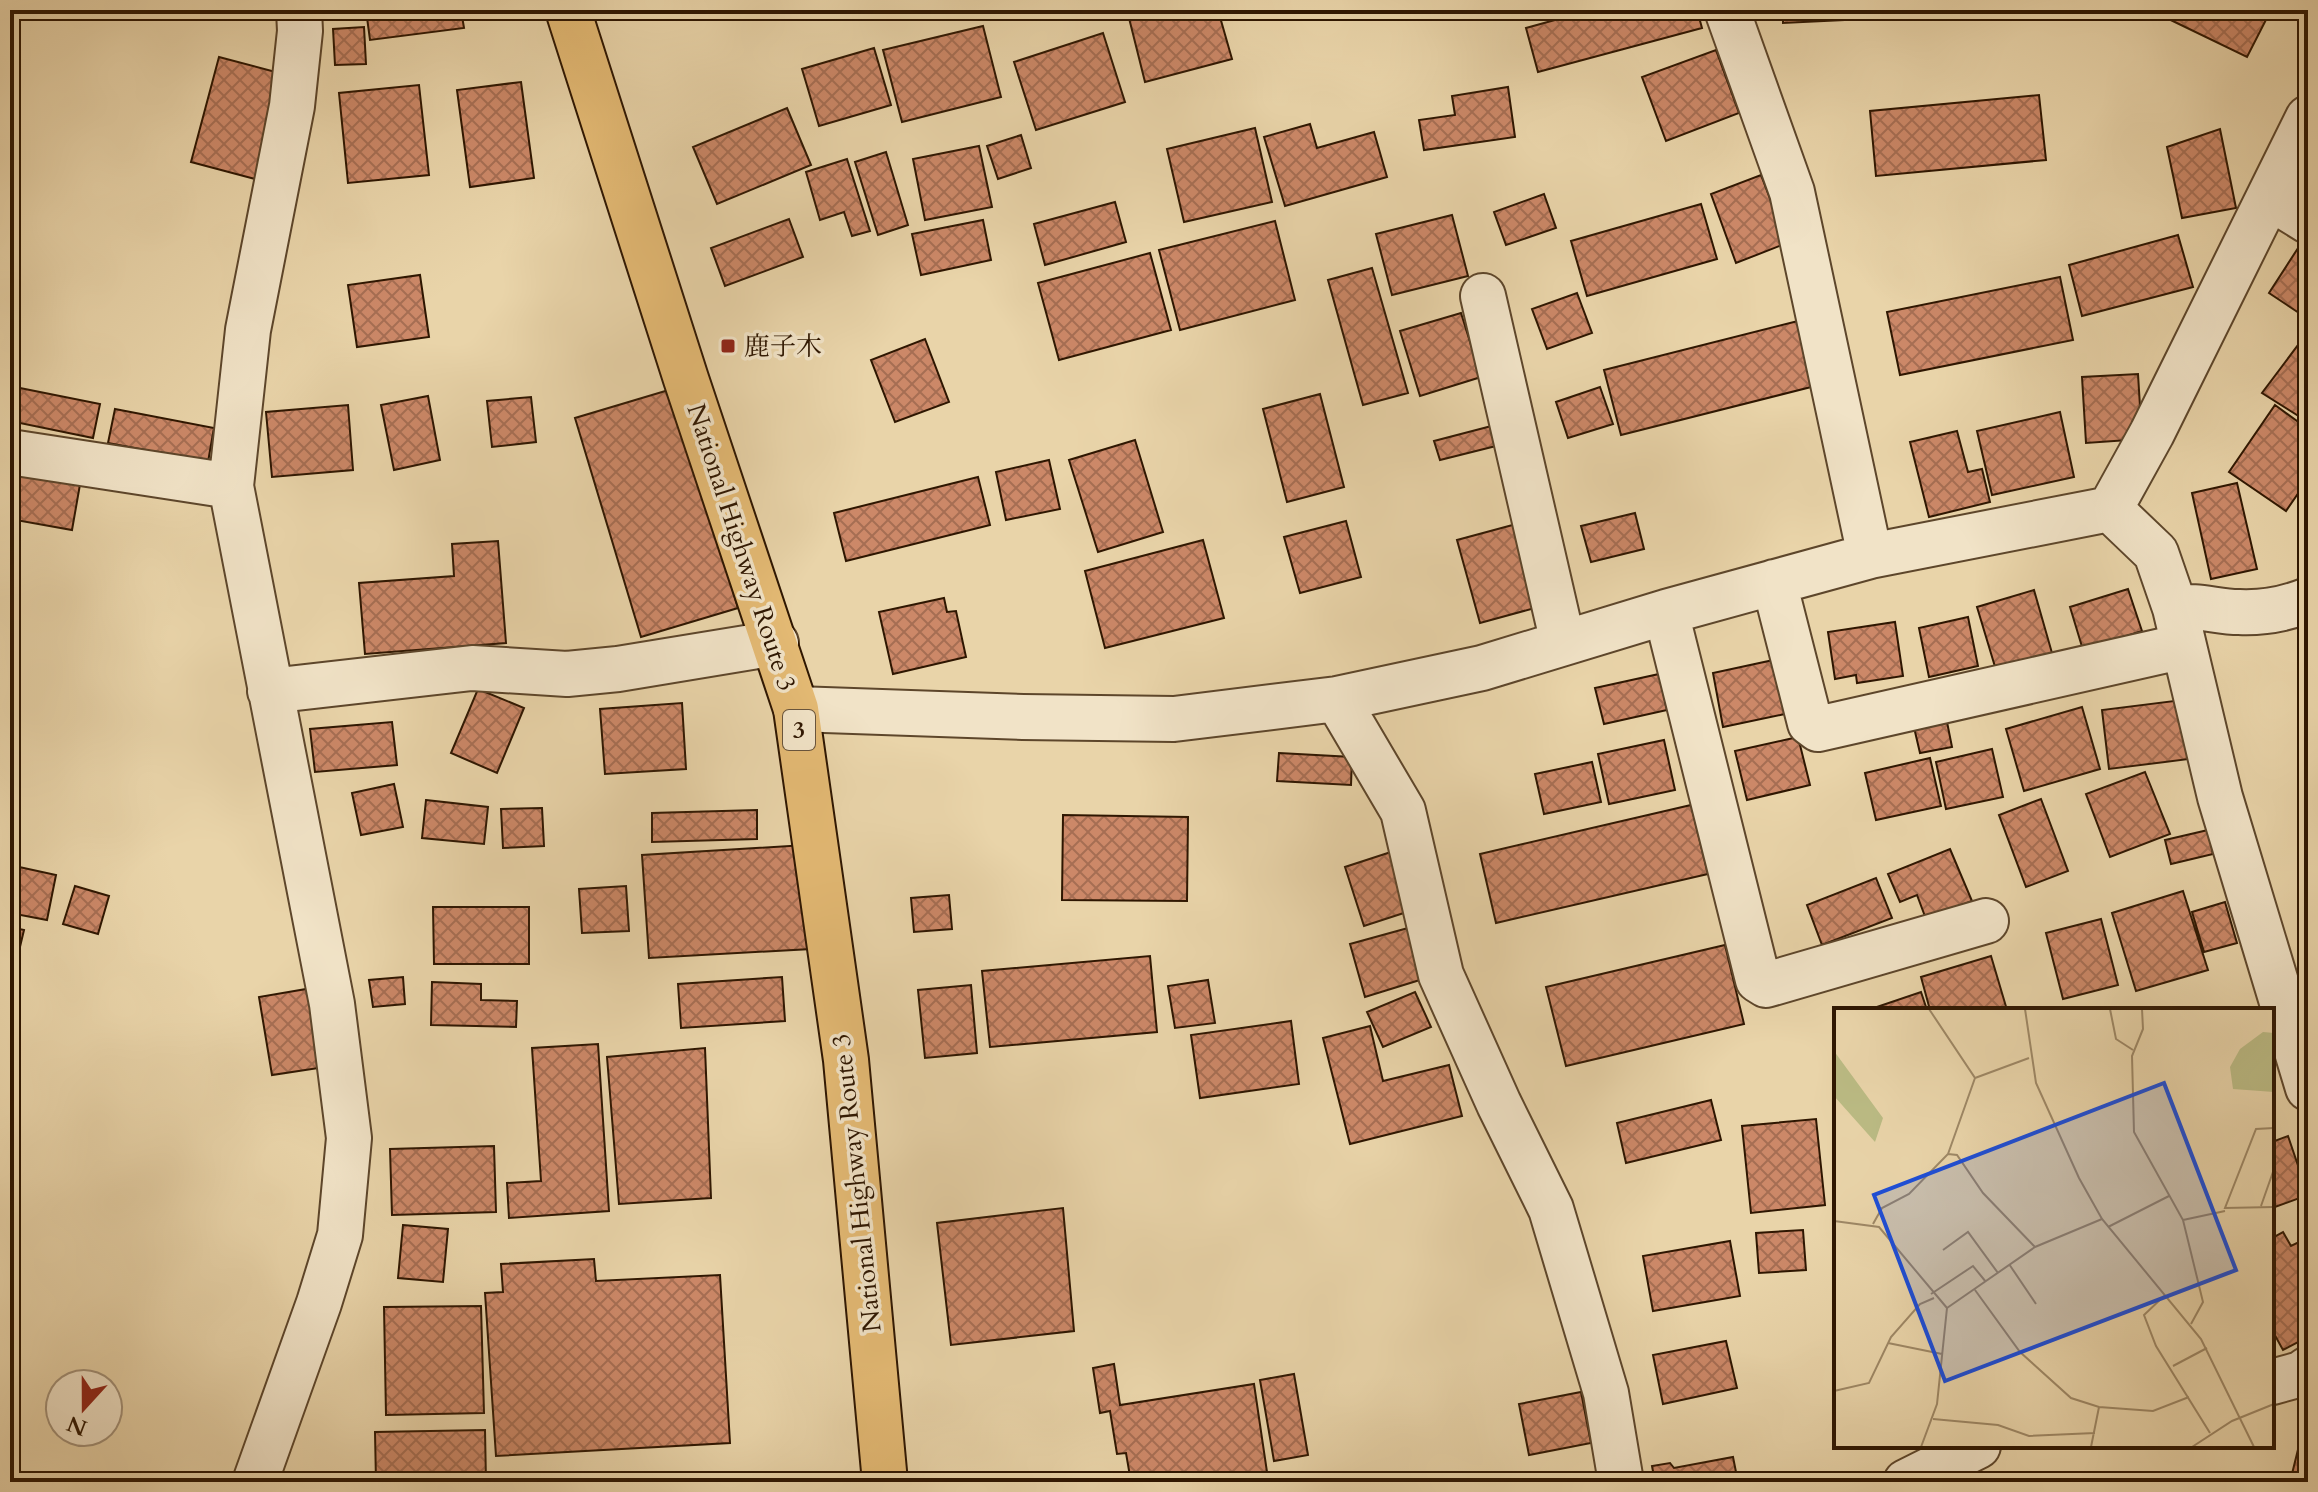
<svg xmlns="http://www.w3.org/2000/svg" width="2318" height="1492" font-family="Cardo,'Noto Serif JP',serif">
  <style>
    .building { fill: url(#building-cross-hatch); stroke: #2e1601; stroke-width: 2 }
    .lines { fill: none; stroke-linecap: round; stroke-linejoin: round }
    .minor-casing { stroke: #5d462b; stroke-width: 48 }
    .highway-casing { stroke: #2e1601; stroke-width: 48 }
    .minor { stroke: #f1e3c7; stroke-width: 44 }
    .highway { stroke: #e4ba74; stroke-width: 44 }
    .poi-dot { fill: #8f2418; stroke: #f1e3c7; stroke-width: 3 }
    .labels { text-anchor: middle; stroke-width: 7; stroke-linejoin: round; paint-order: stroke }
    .shield { fill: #f1e3c7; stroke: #68543c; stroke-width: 2 }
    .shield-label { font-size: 24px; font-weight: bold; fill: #2e1601 }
    .poi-label { font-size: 26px; fill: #2e1601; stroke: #f1e3c7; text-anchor: start }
    .street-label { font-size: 26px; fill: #2e1601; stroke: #f1e3c7 }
    .inset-road { fill: none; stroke: #9e8866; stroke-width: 2 }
    .view { fill: #1d4ed8; fill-opacity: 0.15; stroke: #1d4ed8; stroke-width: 4 }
    .inset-edge { fill: none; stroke: #2e1601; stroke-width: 4 }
  </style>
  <defs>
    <pattern id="building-cross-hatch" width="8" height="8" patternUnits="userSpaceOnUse" patternTransform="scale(2)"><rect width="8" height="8" fill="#cc8868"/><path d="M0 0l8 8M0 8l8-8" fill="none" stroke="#a66e53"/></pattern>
  </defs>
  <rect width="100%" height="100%" fill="#e9d4a9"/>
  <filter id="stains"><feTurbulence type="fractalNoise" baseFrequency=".0025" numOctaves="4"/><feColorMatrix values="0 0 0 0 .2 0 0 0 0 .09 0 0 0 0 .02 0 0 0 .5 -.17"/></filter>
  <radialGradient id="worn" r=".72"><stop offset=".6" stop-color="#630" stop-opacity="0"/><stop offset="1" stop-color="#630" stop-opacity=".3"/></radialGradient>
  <path class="building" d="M366,10H461L464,28L370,40Z
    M1127,10H1218L1232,59L1145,82Z
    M1591,10H1697L1702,28L1538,72L1526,28Z
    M1783,10H1991V13L1783,23Z
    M2150,10H2271L2247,57Z
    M983,26L1001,97L902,122L883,50Z
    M364,27L366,64L335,65L333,29Z
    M1103,33L1125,102L1036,130L1014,62Z
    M874,48L891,105L819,126L802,69Z
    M1716,50L1739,113L1666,141L1642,77Z
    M219,57L283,74L255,179L191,162Z
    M521,82L534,178L470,187L457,90Z
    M419,85L429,175L348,183L339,93Z
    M1508,87L1515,137L1424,150L1419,120L1455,115L1452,96Z
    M2039,95L2046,160L1876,176L1870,111Z
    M787,108L811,165L717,204L693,147Z
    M1310,124L1317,148L1374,132L1387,177L1285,206L1264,137Z
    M1255,128L1272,202L1184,222L1167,149Z
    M2220,129L2236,208L2182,218L2167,147Z
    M1021,135L1031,168L998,179L987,146Z
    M979,146L992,207L925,220L913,159Z
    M886,152L908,225L878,235L855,162Z
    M847,159L870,231L852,236L844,212L820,220L806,172Z
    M1761,175L1787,243L1736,263L1711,194Z
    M1544,194L1556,228L1506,245L1494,212Z
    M1115,202L1126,242L1045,265L1034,224Z
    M1701,204L1717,259L1587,296L1571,241Z
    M1452,215L1468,276L1392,295L1376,234Z
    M789,219L803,257L725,286L711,248Z
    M983,220L991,260L921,275L912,234Z
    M1275,221L1295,300L1180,330L1159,250Z
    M2178,235L2193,287L2082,316L2069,265Z
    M2300,245L2308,250V319L2269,293Z
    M1150,253L1171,330L1059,360L1038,283Z
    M1372,268L1408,393L1363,405L1328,280Z
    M420,275L429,337L357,347L348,285Z
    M2060,277L2073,340L1900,375L1887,312Z
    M1577,293L1592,333L1547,349L1532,309Z
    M1461,313L1481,377L1420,396L1400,331Z
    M1806,319L1823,384L1621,435L1604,370Z
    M2307,333H2308V422L2262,393Z
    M925,339L949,402L895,422L871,360Z
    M2138,374L2142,439L2086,443L2082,377Z
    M10,386L100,404L93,438L10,421Z
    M1600,387L1613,424L1568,438L1556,402Z
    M672,389L738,608L641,637L575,418Z
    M1320,394L1344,487L1287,502L1263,409Z
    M428,396L440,460L394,470L381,405Z
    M531,397L536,442L492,447L487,401Z
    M348,405L353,470L272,477L266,412Z
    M2275,405L2308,429V479L2286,511L2229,472Z
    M115,409L214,428L208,462L108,443Z
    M2060,412L2074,477L1992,495L1977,431Z
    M1503,423L1508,443L1440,460L1434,441Z
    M1957,431L1968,472L1982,469L1990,502L1929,517L1910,442Z
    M1135,440L1163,532L1098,552L1069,460Z
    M10,460L82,473L72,530L10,519Z
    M1049,460L1060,509L1006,520L996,472Z
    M978,477L990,525L846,561L834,513Z
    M2237,483L2257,569L2211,579L2192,493Z
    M1635,513L1644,549L1591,562L1581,526Z
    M1346,521L1361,577L1300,593L1284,537Z
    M1520,523L1542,606L1480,623L1457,540Z
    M1203,540L1224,618L1105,648L1085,571Z
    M498,541L506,643L365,654L359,583L454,576L452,544Z
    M2128,589L2142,631L2083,650L2070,607Z
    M2034,590L2052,653L1996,670L1977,607Z
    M944,598L947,612L956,611L966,657L893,674L879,612Z
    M1968,617L1978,666L1929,677L1919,628Z
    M1895,622L1903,676L1857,683L1856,675L1835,679L1828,632Z
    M1778,659L1790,713L1723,727L1713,673Z
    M1659,674L1667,710L1604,724L1595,688Z
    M478,689L524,708L497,773L451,753Z
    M2182,700L2189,759L2109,769L2102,710Z
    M682,703L686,769L605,774L600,709Z
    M2082,707L2100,769L2024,791L2006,729Z
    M1946,717L1952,747L1920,753L1913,723Z
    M392,722L397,765L315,772L310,729Z
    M1798,737L1810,785L1747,800L1735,751Z
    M1664,740L1675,790L1609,804L1598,754Z
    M1992,749L2003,797L1946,809L1936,762Z
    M1279,753L1352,757L1351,785L1277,781Z
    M1930,758L1941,806L1876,820L1865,773Z
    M1592,762L1601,802L1544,814L1535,774Z
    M2145,772L2170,834L2110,857L2086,794Z
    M394,784L403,827L361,835L352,793Z
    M2041,799L2068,871L2026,887L1999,815Z
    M426,800L488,807L484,844L422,838Z
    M1691,805L1708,874L1496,923L1480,854Z
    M542,808L544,846L503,848L501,809Z
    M757,810V839L652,842V813Z
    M1063,815L1188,817L1187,901L1062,900Z
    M2208,830L2213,854L2171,864L2165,840Z
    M805,845L811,949L649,958L642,855Z
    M1400,849L1419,908L1364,926L1345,867Z
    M1950,849L1972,901L1926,919L1917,895L1900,902L1888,874Z
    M10,865L56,875L47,920L10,913Z
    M1876,878L1892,918L1822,945L1807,905Z
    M75,886L109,896L98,934L63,924Z
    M626,886L629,931L582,933L579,889Z
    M2183,891L2208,970L2136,991L2112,913Z
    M949,895L952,929L914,932L911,898Z
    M2225,902L2237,943L2204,952L2192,912Z
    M433,907H529V964H434Z
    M2101,919L2118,985L2063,999L2046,933Z
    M10,927L24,930L14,972L10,971Z
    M1408,928L1423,979L1365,997L1350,944Z
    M1725,945L1744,1024L1566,1066L1546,987Z
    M1150,956L1157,1032L990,1047L982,971Z
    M1991,956L2007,1010H1930L1921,977Z
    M403,977L405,1004L373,1007L369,980Z
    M782,977L785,1021L681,1028L678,984Z
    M1208,980L1215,1023L1175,1028L1168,986Z
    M432,982L481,984V1000L517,1001L516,1027L431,1025Z
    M971,985L977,1053L925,1058L918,990Z
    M318,987L332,1066L272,1075L259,997Z
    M1415,992L1431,1027L1383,1047L1367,1012Z
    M1921,992L1927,1010H1868Z
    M1291,1021L1299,1084L1200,1098L1191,1035Z
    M1370,1026L1383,1081L1449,1065L1462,1116L1350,1144L1323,1038Z
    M598,1044L609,1211L509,1218L507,1183L541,1181L532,1048Z
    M705,1048L711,1198L619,1204L607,1057Z
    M1711,1100L1721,1140L1626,1163L1617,1123Z
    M1816,1119L1825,1205L1751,1213L1742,1126Z
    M2288,1136L2308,1195L2272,1208V1142Z
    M494,1146L496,1212L392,1215L390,1149Z
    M1063,1208L1074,1331L951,1345L937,1223Z
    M403,1225L448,1229L443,1282L398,1278Z
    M1803,1230L1806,1270L1759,1273L1756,1233Z
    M2283,1232L2291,1246L2301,1241L2308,1253V1337L2283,1350L2272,1330V1238Z
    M1730,1241L1740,1296L1653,1311L1643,1256Z
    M594,1259L596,1281L720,1275L730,1443L496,1456L485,1293L503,1292L501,1264Z
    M481,1306L484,1413L386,1415L384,1307Z
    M1726,1341L1737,1388L1663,1404L1653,1355Z
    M1114,1364L1120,1405L1254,1384L1267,1472L1204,1482H1131L1126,1453L1117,1454L1110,1411L1100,1413L1093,1368Z
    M1294,1374L1308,1455L1274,1461L1260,1380Z
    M1581,1392L1591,1443L1529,1455L1519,1404Z
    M2308,1409V1482H2290Z
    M485,1430L486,1482H376L375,1432Z
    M1733,1457L1738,1482H1655L1652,1466L1670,1463L1674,1468Z"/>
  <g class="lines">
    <defs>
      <path id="minor" d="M1727,10L1792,192L1870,556
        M2269,197L2308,221
        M1483,296L1563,643
        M10,452L231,486
        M2110,509L2156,553L2175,608L2220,797L2308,1088
        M1774,582L1810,723L1818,729L2184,646
        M2175,608C2197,604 2217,612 2239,612C2263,613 2286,609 2308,600
        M1666,612L1758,980L1766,985L1986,921
        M270,691L472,668L567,674L618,669L776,643
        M1337,699L1403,811L1441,975L1499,1104L1551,1209L1606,1393L1621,1482
        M796,709L1023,717L1174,719L1337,699L1482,668L1666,612L1870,556L2110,509L2152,433L2308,118
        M2272,1382L2301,1374L2308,1369
        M255,1482L319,1303L340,1235L349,1138L332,1004L231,486L248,330L292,106L300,31L299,10
        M1906,1482L1978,1446"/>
      <path id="highway" d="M568,10L686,379L796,709L846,1060L885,1482"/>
    </defs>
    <use href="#minor" class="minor-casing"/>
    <use href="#highway" class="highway-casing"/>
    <use href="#minor" class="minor"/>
    <use href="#highway" class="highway"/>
  </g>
  <rect class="poi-dot" x="720" y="338" width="16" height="16" rx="4"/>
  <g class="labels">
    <rect class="shield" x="783" y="710" width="32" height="40" rx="6"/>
    <g class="shield-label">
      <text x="799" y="738">3</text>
    </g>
    <g class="poi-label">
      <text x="744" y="355">鹿子木</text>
    </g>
    <g class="street-label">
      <text transform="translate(742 547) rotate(72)" y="9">National Highway Route 3</text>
      <text transform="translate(856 1183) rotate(-96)" y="9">National Highway Route 3</text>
    </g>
  </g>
  <g transform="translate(1834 1008)">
    <rect width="440" height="440" fill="#e9d4a9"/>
    <path d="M429,24L440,25V84L399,81L396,59L406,41ZM0,43L49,110L41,134L0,88Z" fill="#bbbb84"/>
    <path class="inset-road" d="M191,1L202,75L245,170L268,211L367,331L420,439M276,1L282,31L299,42M308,1L309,21L298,48L300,124L349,212L369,294L357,316M141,70L195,50M440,120L422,121L391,200L440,199M114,146L123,147L149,185L201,239M427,198L440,161M349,212L391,203M0,213L45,219L113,300M39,216L48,200L75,186L114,146L141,70L95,1M274,219L335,188M109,242L134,224L164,265M175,256L202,296M141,282L186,344L237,390L265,399L319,403L355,389M97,286L139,258L152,274M330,288L310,307L322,338L376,425M54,335L108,346M339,358L373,340M0,383L35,375L57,329L86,296L100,290M99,411L164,417L195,428L261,425M87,439L103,396L113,300L201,239L268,211M257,439L265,399M358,439L398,413L440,396"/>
    <path class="view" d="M330,75L402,262L111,373L40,187Z"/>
    <rect width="440" height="440" class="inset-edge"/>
  </g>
  <rect width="2318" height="1492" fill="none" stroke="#e9d4a9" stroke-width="40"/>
  <rect x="12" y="12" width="2294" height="1468" fill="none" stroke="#2e1601" stroke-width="4"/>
  <rect x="20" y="20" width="2278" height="1452" fill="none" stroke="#2e1601" stroke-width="2"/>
  <g transform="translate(84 1408) rotate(201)"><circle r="38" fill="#f1e3c7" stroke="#a39178" stroke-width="2"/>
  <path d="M0-6L14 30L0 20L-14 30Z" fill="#8f2418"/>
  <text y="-12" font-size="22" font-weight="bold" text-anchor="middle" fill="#2e1601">N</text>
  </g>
  <rect width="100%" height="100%" filter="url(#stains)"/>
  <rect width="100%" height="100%" fill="url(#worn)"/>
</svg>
